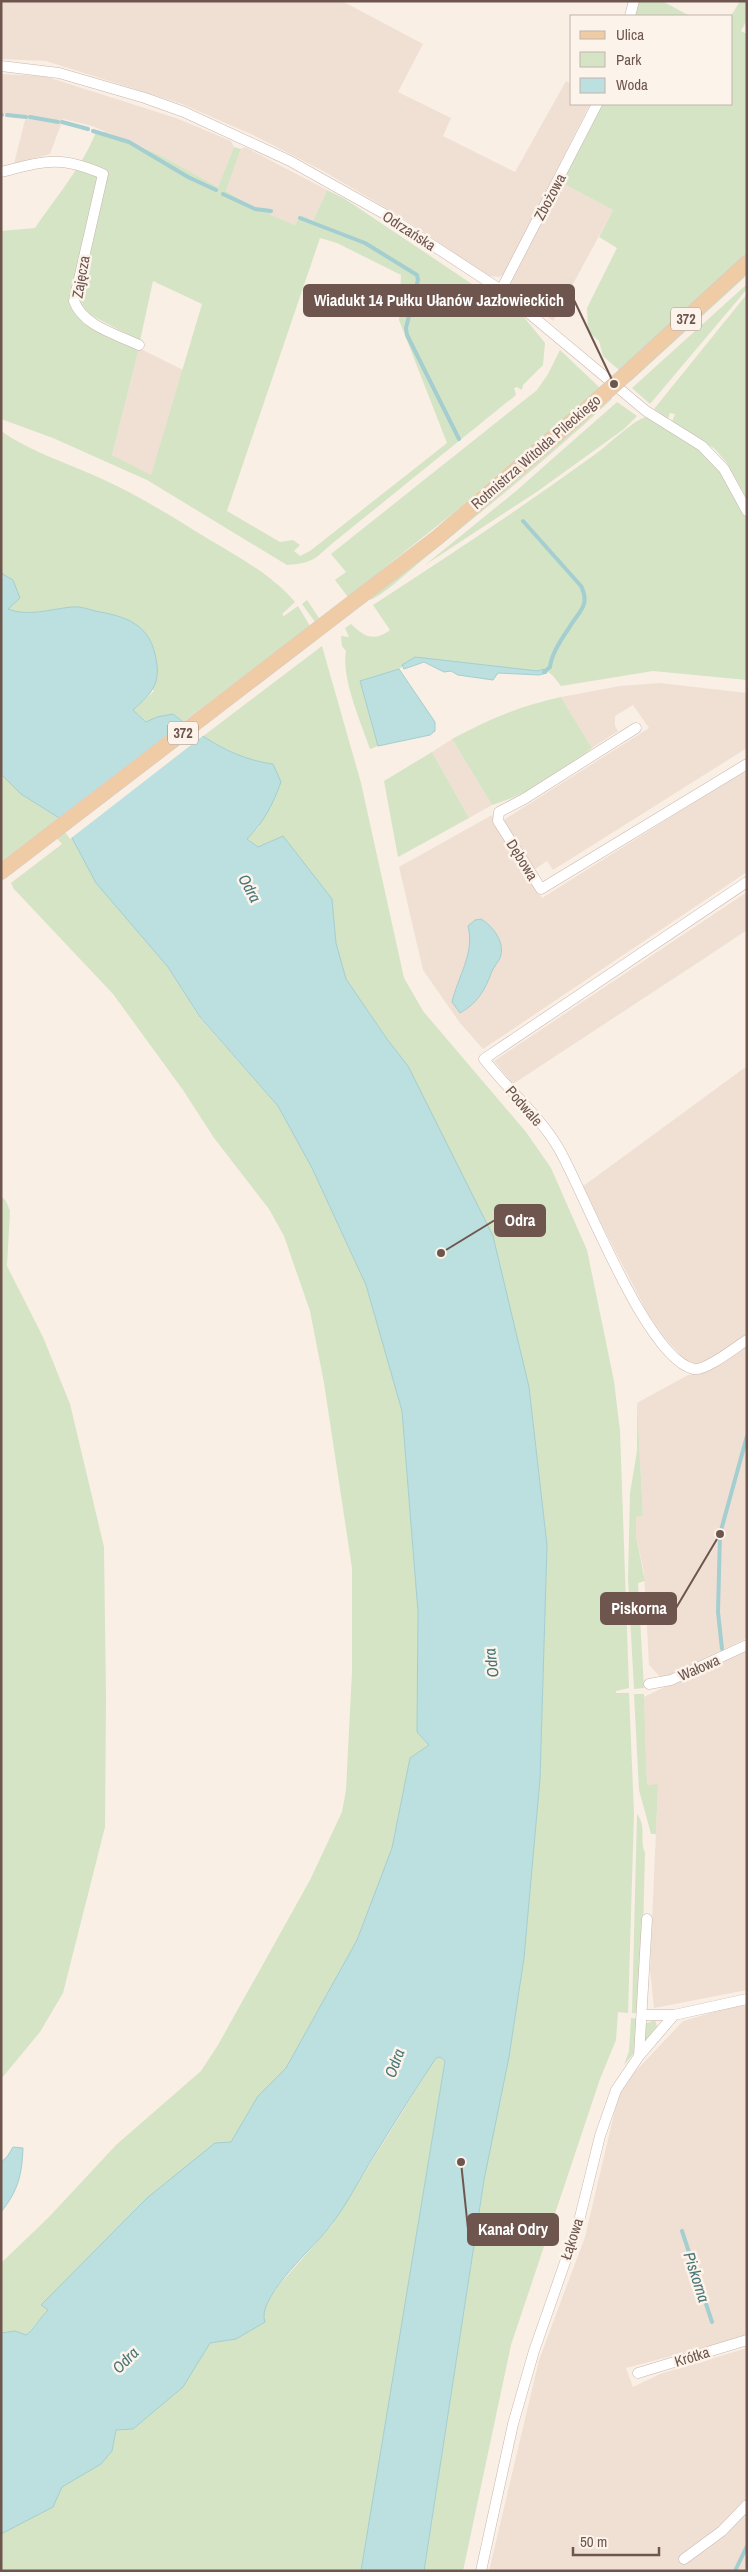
<svg xmlns="http://www.w3.org/2000/svg" width="748" height="2572" font-family="'Archivo Narrow',sans-serif">
  <style>
    .residential { fill: #f0e0d4 }
    .green { fill: #d5e4c5; fill-rule: evenodd }
    .water { fill: #bcdfe0; stroke: #a4ced0 }
    .pier { fill: #f9efe5 }
    .lines { fill: none; stroke-linecap: round; stroke-linejoin: round }
    .stream { stroke: #a4ced0; stroke-width: 4 }
    .minor-casing { stroke: #c8b6ad; stroke-width: 11 }
    .primary-casing { stroke: #d4ccca; stroke-width: 16 }
    .minor { stroke: #fff; stroke-width: 10 }
    .primary { stroke: #efcca5; stroke-width: 15 }
    .primary-bridge-casing { stroke: #d4ccca; stroke-width: 16; stroke-linecap: butt }
    .primary-bridge { stroke: #efcca5; stroke-width: 15 }
    .labels { text-anchor: middle; stroke-width: 5; stroke-linejoin: round; paint-order: stroke }
    .shield { fill: #fcf3ea; stroke: #99857d; stroke-width: 1 }
    .shield-label { font-size: 14px; font-weight: bold; fill: #6e564e }
    .street-label { font-size: 15px; fill: #6e564e; stroke: #fcf3ea }
    .water-label { font-size: 16px; font-style: italic; fill: #477678; stroke: #fcf3ea }
    .leader { fill: none; stroke: #6e564e; stroke-width: 2 }
    .callout-dot { fill: #6e564e; stroke: #fcf3ea; stroke-width: 2 }
    .callout { fill: #6e564e; stroke: #6e564e; stroke-width: 2 }
    .callout-label { font-size: 16px; text-anchor: middle; font-weight: bold; fill: #fff }
  </style>
  <rect width="100%" height="100%" fill="#f9efe5"/>
  <path class="residential" d="M1,1H342L423,44L398,92L451,118L443,136L515,172L566,81L572,84V104H590L504,274L499,277L489,276L398,215L323,171L253,135L182,104L46,61L1,59Z
    M1,74L44,76L176,118L231,141L234,147L218,187L162,156L92,126L63,119L50,154L14,164L26,116L1,114Z
    M245,147L327,190L313,221L295,225L269,215L272,209L256,208L226,191L241,149Z
    M562,183L613,210L553,321L510,288V285Z
    M139,348L183,370L151,476L112,455Z
    M660,683L747,693V748L553,870L547,861L532,871L502,821L649,728L633,705L615,716V726L618,731L592,748L561,697L620,686Z
    M452,739L492,805L469,818L432,752Z
    M747,769V872L483,1049L460,1023L423,970L399,867L492,815L542,898Z
    M747,892V930L708,956L513,1084L494,1061Z
    M747,1066V1336L701,1365L692,1364L685,1360L664,1337L648,1314L582,1187Z
    M747,1346V1638L662,1679L649,1665L644,1572L636,1536V1516L643,1514L637,1403L688,1375L700,1373Z
    M747,1647V1990L654,2008L650,1969L658,1785H647L644,1697Z
    M735,2006H747V2336L626,2368L633,2387L660,2374L747,2348V2571H489L539,2360L585,2237L618,2097L631,2076L683,2021Z"/>
  <path class="green" d="M638,1H662L690,16H633Z
    M740,1H747V20L741,31L747,34V254L619,370L603,356L599,341L588,332L587,308L617,248L599,237L613,210L562,183L602,104H732L731,16Z
    M96,132H105L162,156L218,187L234,147L241,149L226,191L256,208L272,209L270,215L295,225L301,215L313,221L327,190L345,199L484,292L519,311L545,343L543,365L523,385L522,390L517,387L514,388L516,395L334,542C314,559 314,563 287,565L147,480L53,438L1,419V231L35,228C56,197 82,167 96,132ZM320,238L337,243L401,275L399,320L447,443L310,551L300,556L294,551L300,545L293,540L280,542L227,511ZM153,281L202,304L151,475L112,455L139,348L80,319L72,307L78,301L85,312L140,341Z
    M747,271L744,278L631,381L629,380Z
    M747,284V289L650,404L632,388Z
    M747,294V499L726,462L715,449L672,422L675,414L670,413L668,419L654,409Z
    M560,350L600,388L452,514L348,597L335,580L346,572L331,554L537,390L548,374Z
    M610,397L612,399C551,456 485,509 420,562C410,570 379,599 369,600L514,482Z
    M617,402L637,416L624,429L538,491L425,565L516,491Z
    M646,417L711,456L747,518V680L653,671L561,686C554,677 549,668 538,671L415,657L399,669L360,681L378,746L370,749C361,723 341,678 346,651L342,646L341,636L349,637L345,628L351,624C364,637 374,642 390,630L373,605C449,556 524,506 597,453C608,445 635,419 646,417Z
    M1,431C31,452 67,463 100,478C138,495 174,518 210,540C240,558 272,575 295,602L282,614L284,616L298,606L310,626L183,722L173,714L157,717L147,722L133,710L154,691L74,607L21,614L8,609L13,580L1,573Z
    M307,600L319,618L315,622L302,604Z
    M322,646L361,783L404,978L423,1011L526,1132L551,1168L587,1250L614,1381L620,1431L629,1688L616,1691V1693H629L634,1814L628,2013L618,2012L616,2040L600,2079L511,2345L463,2571H424L484,2180L509,2057L524,1958L540,1779L547,1545L529,1387L424,1102L408,1066L387,1039L346,979L336,943L332,899L247,839L259,827L273,764L250,761L202,737Z
    M561,697L592,748C564,772 527,795 492,805L452,739C492,718 517,707 561,697Z
    M432,752L469,818L398,857L384,781Z
    M1,774L21,794L58,818L72,838L96,883L168,967L200,1018L278,1106L312,1168L366,1285L402,1411L418,1612L417,1732L429,1745L410,1758L392,1848L357,1940L286,2068L258,2096L231,2142L42,2305L48,2310L26,2335L15,2331L1,2333V2263L49,2217L116,2145L201,2071L218,2045L310,1880L342,1812L346,1790L352,1672V1568L324,1383L310,1311L284,1236L269,1209L214,1138L183,1090L113,994L14,889L11,883L62,844L47,827L1,862Z
    M1,1196L6,1201L10,1211L7,1266L43,1337L70,1404L104,1547L106,1699L105,1827L63,1993L40,2032L1,2079Z
    M637,1403L643,1515L636,1517V1536L645,1581L638,1583L644,1688L634,1689L628,1579L630,1493L637,1451Z
    M634,1694H644L647,1785L658,1784L656,1834H651L639,1790Z
    M637,1814C647,1826 639,1841 645,1853L641,2014L632,2013Z
    M631,2018L639,2019L634,2053L624,2065L629,2051Z
    M655,2020L657,2026L642,2047L645,2024Z
    M440,2056L445,2061L361,2571H1V2534L52,2507L62,2487L101,2464L112,2451L116,2430L133,2429L183,2387L210,2343L236,2339L262,2317L266,2303L279,2285L332,2225L436,2058Z"/>
  <path class="water" d="M1,573L13,580L20,598L8,609C29,617 50,609 72,607C79,606 88,609 95,611C124,616 148,623 155,654C162,683 153,692 133,710L146,722L157,717L173,714C203,738 234,759 273,764L281,782C273,804 264,822 247,839L258,847L283,836L332,899L336,943L346,979L387,1039L408,1066L493,1236L529,1387L547,1545L540,1779L524,1958L509,2057L484,2180L424,2571H361L445,2061L440,2057L436,2058C413,2093 391,2128 369,2164C354,2189 341,2215 321,2237C307,2253 256,2300 265,2322L236,2339L210,2343L183,2387L133,2429L116,2430L112,2451L101,2464L62,2487L53,2507L1,2534V2333L15,2331L26,2335C32,2331 41,2317 48,2310L41,2305L147,2198L215,2143L231,2142L258,2096L286,2068L357,1940L392,1848L410,1758L429,1745L417,1732L418,1612L402,1411L366,1285L312,1168L278,1106L200,1017L168,967L96,883L72,838L59,818L21,794L1,774Z
    M415,657L538,671L544,669L547,673L539,675L498,673L493,680L458,675L451,671L444,672L424,662L404,669L402,665Z
    M399,669L435,722V731L430,735L378,746L360,681Z
    M481,919C493,926 506,943 500,958C498,962 494,967 492,971C485,990 478,1003 460,1013L452,1002C458,976 475,953 468,926L475,920Z
    M13,2147L23,2148C22,2175 18,2191 1,2212V2162L7,2157Z"/>
  <path class="pier" d="M185,721L204,735L70,839L56,820Z"/>
  <g class="lines">
    <path class="stream" d="M1,115H2
      M7,115L26,117
      M30,117L58,122
      M62,122L88,129
      M93,131L129,142L188,177L216,190
      M223,194L255,209L271,211
      M300,218L365,243L417,275L418,280L406,328L407,335L459,439
      M523,521L581,586C591,606 578,612 569,628C562,638 551,655 550,667L544,672
      M722,1649L718,1612L720,1534L747,1436
      M682,2231L712,2322
      M735,2571L747,2546"/>
    <defs>
      <path id="minor" d="M630,16L634,1
        M1,66L59,73L145,98L184,112L290,161L388,216L501,290L646,411L702,446L724,469L747,511
        M1,172C45,161 60,155 103,174L74,301C83,326 116,334 139,345
        M501,290L597,104
        M636,728L524,799L499,812L498,821L541,889L747,764
        M747,882L484,1059C508,1090 540,1116 559,1149C584,1192 647,1360 694,1369C706,1371 736,1347 747,1340
        M649,1684L671,1680L747,1645
        M643,2015H674L747,1999
        M639,2056L674,2015
        M638,2373L747,2340
        M684,2559L722,2531L747,2505
        M481,2571L513,2424L534,2351L578,2225L600,2136L616,2090L639,2056L647,1919"/>
      <path id="primary" d="M625,375L747,263
        M1,872L438,537L605,393"/>
    </defs>
    <use href="#minor" class="minor-casing"/>
    <use href="#primary" class="primary-casing"/>
    <use href="#minor" class="minor"/>
    <use href="#primary" class="primary"/>
    <defs>
      <path id="primary-bridge" d="M605,393L625,375"/>
    </defs>
    <use href="#primary-bridge" class="primary-bridge-casing"/>
    <use href="#primary-bridge" class="primary-bridge"/>
  </g>
  <g class="labels">
    <g class="shield">
      <rect x="671" y="307.5" width="30" height="23" rx="4"/>
      <rect x="168" y="721.5" width="30" height="23" rx="4"/>
    </g>
    <g class="shield-label">
      <text x="686" y="324">372</text>
      <text x="183" y="738">372</text>
    </g>
    <g class="street-label">
      <text transform="translate(550 197) rotate(-62)" y="5">Zbożowa</text>
      <text transform="translate(409 231) rotate(33)" y="5">Odrzańska</text>
      <text transform="translate(81 277) rotate(-80)" y="5">Zajęcza</text>
      <text transform="translate(536 452) rotate(-41)" y="5">Rotmistrza Witolda Pileckiego</text>
      <text transform="translate(522 860) rotate(58)" y="5">Dębowa</text>
      <text transform="translate(524 1106) rotate(49)" y="5">Podwale</text>
      <text transform="translate(699 1668) rotate(-24)" y="5">Wałowa</text>
      <text transform="translate(572 2239) rotate(-72)" y="5">Łąkowa</text>
      <text transform="translate(692 2357) rotate(-17)" y="5">Krótka</text>
    </g>
    <g class="water-label">
      <text transform="translate(250 888) rotate(62)" y="6">Odra</text>
      <text transform="translate(491 1663) rotate(-97)" y="6">Odra</text>
      <text transform="translate(394 2063) rotate(-70)" y="6">Odra</text>
      <text transform="translate(697 2277) rotate(72)" y="6">Piskorna</text>
      <text transform="translate(125 2360) rotate(-45)" y="6">Odra</text>
    </g>
  </g>
  <path class="leader" d="M614 384L574 300M441 1253L495 1220M720 1534L676 1608M461 2162L468 2229"/>
  <g class="callout-dot">
    <circle cx="614" cy="384" r="5"/>
    <circle cx="441" cy="1253" r="5"/>
    <circle cx="720" cy="1534" r="5"/>
    <circle cx="461" cy="2162" r="5"/>
  </g>
  <g class="callout">
    <rect x="304" y="285" width="270" height="31" rx="5"/>
    <rect x="495" y="1205" width="50" height="31" rx="5"/>
    <rect x="601" y="1593" width="75" height="31" rx="5"/>
    <rect x="468" y="2214" width="90" height="31" rx="5"/>
  </g>
  <g class="callout-label">
    <text x="439" y="306">Wiadukt 14 Pułku Ułanów Jazłowieckich</text>
    <text x="520" y="1226">Odra</text>
    <text x="639" y="1614">Piskorna</text>
    <text x="513" y="2235">Kanał Odry</text>
  </g>
  <rect width="748" height="2572" fill="none" stroke="#6e564e" stroke-width="5"/>
  <rect x="570" y="15" width="162" height="90" fill="#fcf3ea" stroke="#c3b4ac"/>
  <rect x="580" y="31" width="25" height="8" fill="#efcca5" stroke="#c3b4ac"/>
  <text x="616" y="40" font-size="15" fill="#6e564e">Ulica</text>
  <rect x="580" y="52" width="25" height="15" fill="#d5e4c5" stroke="#c3b4ac"/>
  <text x="616" y="65" font-size="15" fill="#6e564e">Park</text>
  <rect x="580" y="78" width="25" height="15" fill="#bcdfe0" stroke="#c3b4ac"/>
  <text x="616" y="90" font-size="15" fill="#6e564e">Woda</text>
  <path d="M573 2547v8h86v-8" fill="none" stroke="#6e564e" stroke-width="2.5"/>
  <text x="580" y="2547" font-size="15" fill="#6e564e" stroke="#fcf3ea" stroke-width="4" paint-order="stroke">50 m</text>
</svg>
